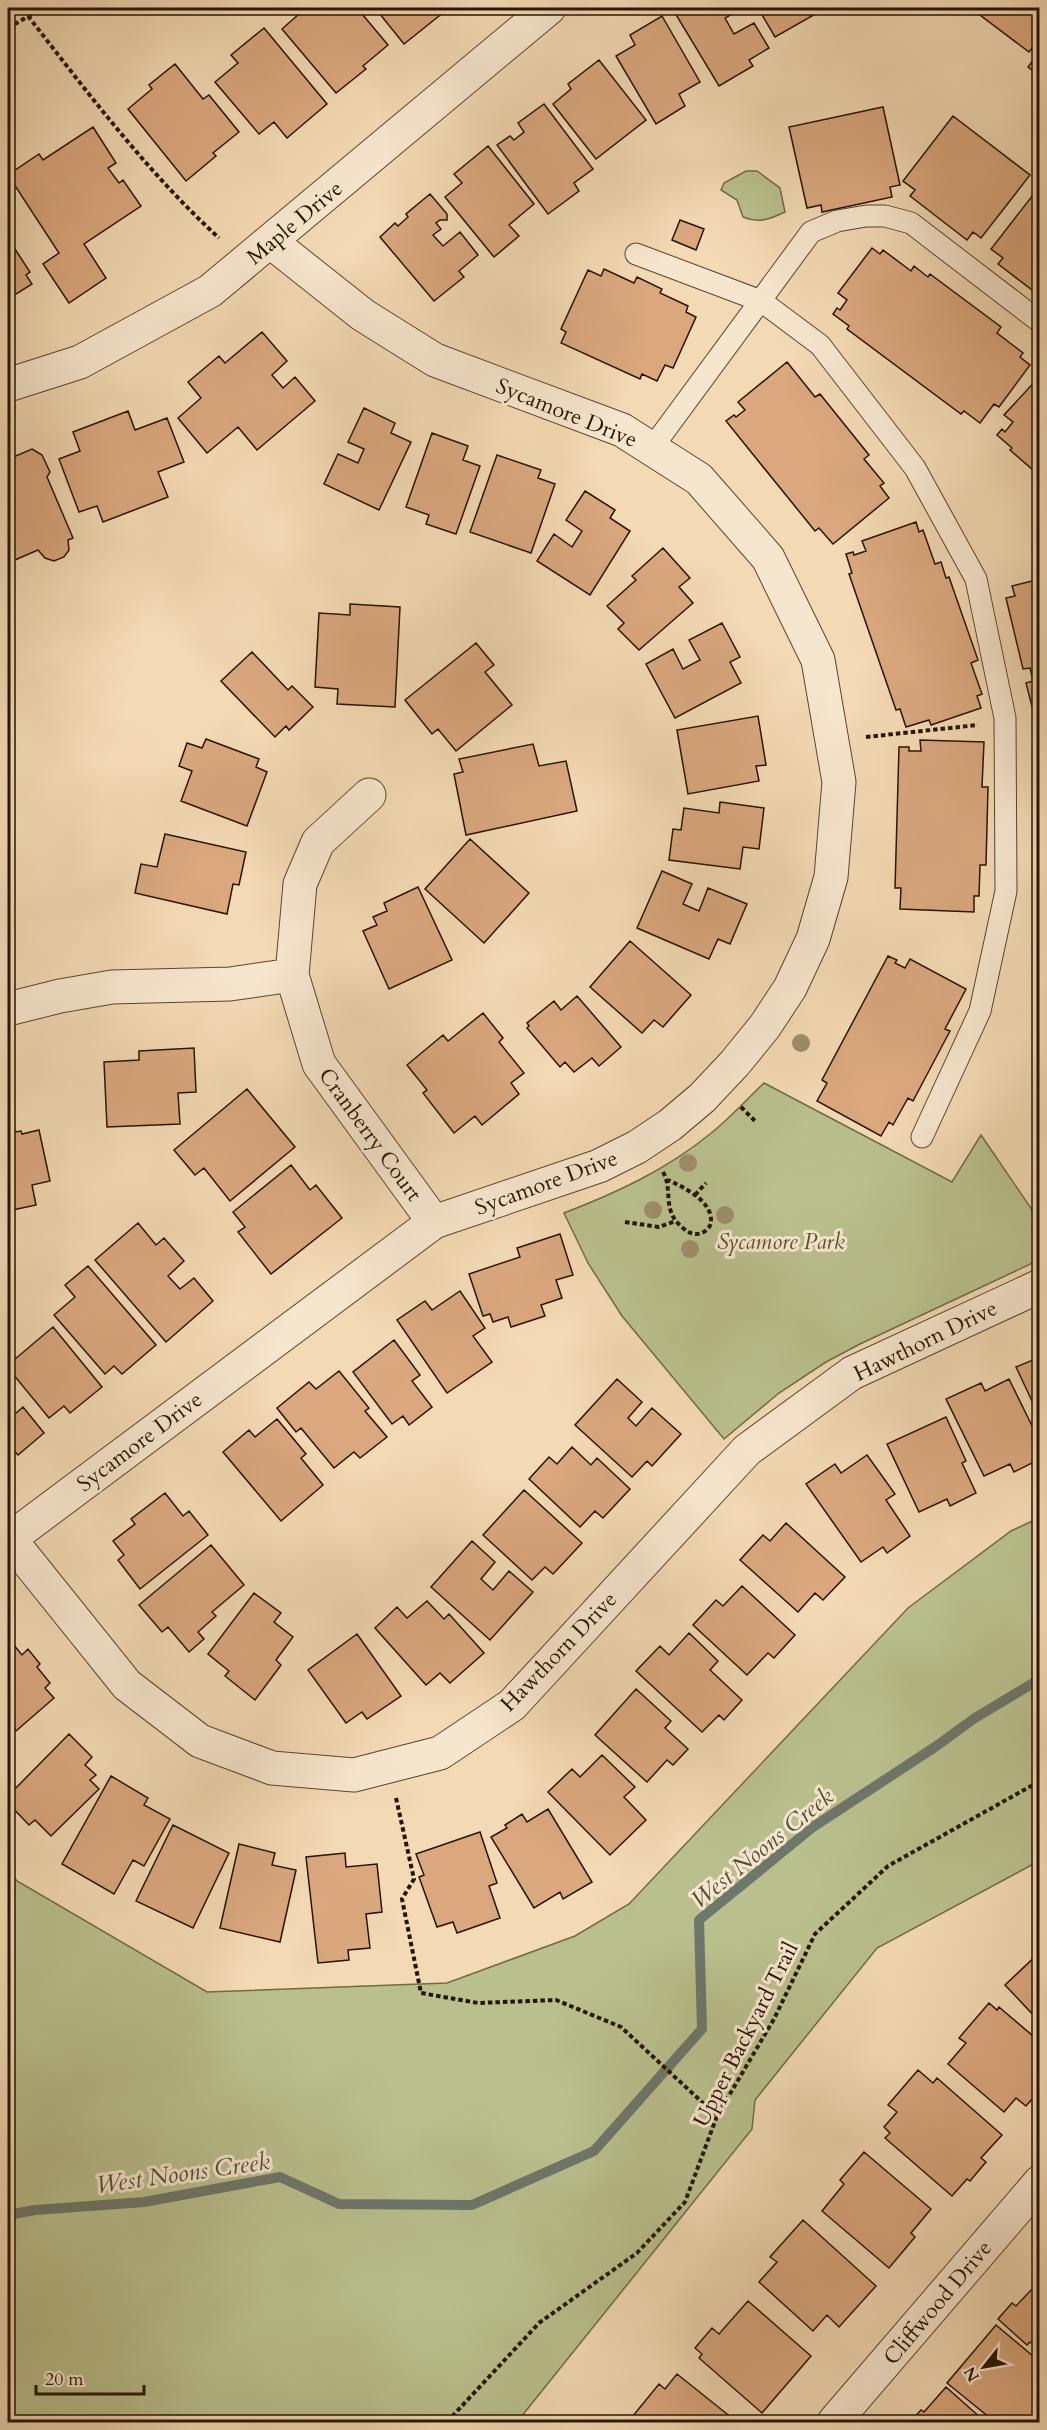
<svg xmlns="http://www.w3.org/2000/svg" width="1047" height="2430" font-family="Cardo,serif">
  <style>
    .green { fill: #b9c08e; stroke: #706a47; stroke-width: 1.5 }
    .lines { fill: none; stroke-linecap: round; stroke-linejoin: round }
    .stream { stroke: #6d776b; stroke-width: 10 }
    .building { fill: #daa77f; stroke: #261400; stroke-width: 1.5 }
    .lane-casing { stroke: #59452d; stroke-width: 23 }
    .street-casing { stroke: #59452d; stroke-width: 35 }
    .path { stroke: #261400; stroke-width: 4; stroke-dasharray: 4.5 3; stroke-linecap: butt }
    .lane { stroke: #f7e6ce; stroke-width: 21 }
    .street { stroke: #f7e6ce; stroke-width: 33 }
    .tree { fill: #9e8e6c }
    .labels { text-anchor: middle; stroke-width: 6; stroke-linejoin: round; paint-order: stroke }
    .street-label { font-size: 22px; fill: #261400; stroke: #f7e6ce }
    .park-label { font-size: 22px; font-style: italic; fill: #595032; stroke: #f7e6ce }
    .water-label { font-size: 24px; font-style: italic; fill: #504e3f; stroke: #f7e6ce }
  </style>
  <rect width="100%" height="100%" fill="#f3d9b4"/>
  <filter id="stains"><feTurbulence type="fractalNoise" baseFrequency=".00333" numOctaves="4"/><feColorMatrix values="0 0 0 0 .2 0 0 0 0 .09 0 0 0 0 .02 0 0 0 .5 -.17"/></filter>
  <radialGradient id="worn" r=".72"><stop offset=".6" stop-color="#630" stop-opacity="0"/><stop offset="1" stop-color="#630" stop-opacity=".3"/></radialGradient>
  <path class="green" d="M746,171H757L780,188L785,212C770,219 759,224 743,217L737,200L721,190L724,183Z
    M764,1083L952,1182L981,1135L1039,1220V1260L860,1344L826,1362L779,1393L724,1439L622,1316L588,1263L564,1213C616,1193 666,1170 710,1134C729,1119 746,1100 764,1083Z
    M1039,1518V1861L877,1948L755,2100L752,2129L517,2422H8V1869L17,1881L207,1992L447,1983L575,1936L629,1904L908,1608L1011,1531Z"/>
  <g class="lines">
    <path class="stream" d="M8,2215L35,2210L144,2202L280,2177L339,2204L472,2205L594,2151L702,2029L699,1920L813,1827L935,1747L975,1718L1040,1679"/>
  </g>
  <path class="building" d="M294,8H357L388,45L363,66L366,69L336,93L282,29L299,14Z
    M375,8H449L404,44Z
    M672,8H743L725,18L734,34L754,23L769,48L749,60L753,66L719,86Z
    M758,8H826L775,37Z
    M841,8H861L843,14Z
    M985,8H1040V38L1029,52L980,15Z
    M662,16L700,82L679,94L685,106L656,124L616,56L635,45L630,35Z
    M264,28L327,104L287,138L274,122L259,134L215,82L238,63L231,55Z
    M1040,51V76L1028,67Z
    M599,60L646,120L596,159L553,104L571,89L568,84Z
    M175,64L203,99L209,95L239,132L213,153L216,156L186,181L128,109L152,89L149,85Z
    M544,104L593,169L574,183L579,191L548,214L497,145L510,136L514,140L524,132L518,123Z
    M883,107L900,185L890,187L892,197L822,212L821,205L807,208L789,127Z
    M953,116L1030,175L981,238L973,232L967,240L910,196L915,190L903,181Z
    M93,127L116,163L108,168L119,183L123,180L141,206L84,244L106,278L69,303L43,264L59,253L8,175L39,154L43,160Z
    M488,146L534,204L509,225L519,236L494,257L445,197L462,183L454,174Z
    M1040,186V296L998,264L1003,258L991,249Z
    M430,194L447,214V220H440L436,223L441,229L433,235L443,246L460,232L478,255L459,271L464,277L434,301L380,237L395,223L398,226L408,217L406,214Z
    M680,220L704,229L696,250L672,240Z
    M11,243L30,272L26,275L32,284L13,296L8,288V245Z
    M872,248L880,254L883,250L911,271L914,266L928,277L930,274L1001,327L997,333L1023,353L1020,357L1030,365L999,407L994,404L980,423L964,411L961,414L847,329L849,326L833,314L837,308L840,310L847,300L838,293Z
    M604,269L634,283L637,277L662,289L660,293L688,306L686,312L696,317L673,368L665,365L657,381L642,374L640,379L561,343L566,332L561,329L588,270L601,276Z
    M262,332L287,361L272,375L283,388L295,377L315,401L257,450L238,427L207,453L178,418L201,398L188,382L219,356L225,363Z
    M787,362L815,397L820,394L869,455L864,459L884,483L880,486L889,498L833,544L819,528L815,531L726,421L734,415L736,417L745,410L738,402Z
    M1040,376V476L1010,450L1012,448L997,435L1002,429L1005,432L1013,422L1004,415Z
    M364,408L395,423L391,433L411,442L379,510L324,484L338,454L358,463L364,449L348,442Z
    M128,411L135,430L167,418L184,462L158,472L168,497L103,522L97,506L79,512L59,459L80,451L73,432Z
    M432,433L468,446L463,460L480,466L456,534L426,524L429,515L406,507Z
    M32,449L42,455L50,472L47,477L73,538L68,540L69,550L64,557L54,561L45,558L38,550L8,563V451L11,458Z
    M497,455L541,470L538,478L555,484L531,553L470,532Z
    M585,491L615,510L610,518L630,531L590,595L537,561L554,534L572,547L582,531L566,520Z
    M916,522L919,532L923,530L935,564L941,562L946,578L949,577L978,660L971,663L982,694L977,696L981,708L931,725L929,720L906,727L900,709L896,710L849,574L852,573L846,554L853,552L854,555L866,551L862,541Z
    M663,548L690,578L679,587L693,603L639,650L618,629L624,623L607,606L636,580L632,576Z
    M1040,579V738L1026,683L1033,681L1030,668L1023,669L1006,598L1015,596L1012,586Z
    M350,604L400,607L395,707L337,704L338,689L315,687L319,613L350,615Z
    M722,623L740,657L730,662L741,683L675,718L646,664L673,649L683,669L700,660L689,640Z
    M476,643L494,665L485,672L512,705L456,751L438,729L432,734L405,700Z
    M252,652L288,690L292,686L313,707L289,730L286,726L275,737L221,681Z
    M758,716L766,765L756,766L759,781L688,794L677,730Z
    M206,739L259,759L256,767L267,772L247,826L181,801L192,771L179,766L187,743L202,748Z
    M920,740L984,742L982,787H988L986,865H980L979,896H974V912L900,909L901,888H895L899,747H909V751H921Z
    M533,744L539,766L566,761L577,811L466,835L454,774L463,772L459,759Z
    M720,802L764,808L759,849L743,847L740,869L669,860L673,829L681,830L684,808L719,813Z
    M165,834L246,852L239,885L233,884L227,914L135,893L141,864L157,867Z
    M470,839L529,893L484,943L425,889Z
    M662,871L692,884L683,904L699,911L708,888L747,904L730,944L718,939L709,959L637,928Z
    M1038,873H1040V944L1035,943Z
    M418,887L452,960L389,989L363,931L377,925L373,917L387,911L384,903Z
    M630,941L691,995L663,1027L654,1020L642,1033L590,987Z
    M888,956L897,960L895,963L905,968L910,959L966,989L945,1029L950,1031L913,1101L908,1098L893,1125L889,1122L881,1136L817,1101L827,1083L822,1080Z
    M577,996L621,1047L599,1066L592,1058L574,1072L565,1062L560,1067L527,1028L529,1026L527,1023L554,1001L561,1010Z
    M483,1013L503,1038L499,1042L524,1073L511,1083L519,1094L482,1125L475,1116L454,1133L423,1093L427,1090L407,1065L443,1035L448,1041Z
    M194,1048L196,1092L178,1093L180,1124L107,1127L104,1062L139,1060V1051Z
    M247,1089L295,1147L230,1201L204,1168L195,1175L174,1150Z
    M39,1130L50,1181L32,1185L36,1205L8,1211V1133L21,1131L22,1134Z
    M291,1165L310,1190L316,1185L342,1218L271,1274L238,1232L245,1227L233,1212Z
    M138,1223L156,1245L164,1238L184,1261L168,1276L180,1289L194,1278L213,1301L166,1342L95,1260Z
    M560,1234L573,1275L556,1280L562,1298L541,1305L545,1316L511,1327L508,1317L493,1322L490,1314L483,1316L469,1274L520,1257L517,1248Z
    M88,1266L156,1345L122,1374L114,1366L105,1374L54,1315L75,1297L65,1285Z
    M460,1291L485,1328L473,1336L492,1362L447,1393L397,1320L425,1301L432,1310Z
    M53,1327L102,1387L70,1413L64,1406L49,1418L8,1368V1365Z
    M394,1340L420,1375L412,1381L432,1407L409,1425L403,1416L392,1424L353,1372Z
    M1040,1357V1418L1016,1367Z
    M339,1371L369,1408L365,1411L387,1437L360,1458L354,1452L334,1468L301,1428L296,1432L277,1408L309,1382L316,1389Z
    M617,1379L642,1402L628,1418L636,1426L652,1408L681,1434L652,1466L647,1461L632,1477L575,1425Z
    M1009,1379L1037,1436L1032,1438L1040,1453V1459L1014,1472L1010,1464L984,1476L946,1399L981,1383L985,1391Z
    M23,1407L44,1433L18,1455L9,1445L8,1446V1417L9,1419Z
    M946,1417L966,1461L962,1463L976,1493L950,1506L947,1499L919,1512L887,1444Z
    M277,1419L306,1454L301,1458L323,1485L281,1521L223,1452L249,1430L255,1437Z
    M572,1447L591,1465L597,1458L630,1489L603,1518L595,1511L580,1527L529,1479L549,1457L557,1464Z
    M867,1455L895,1494L886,1500L910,1536L887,1553L883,1547L861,1562L806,1484L835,1464L841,1473Z
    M524,1490L582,1543L553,1574L545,1567L532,1580L483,1535Z
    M165,1493L183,1516L189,1511L208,1535L140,1589L118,1560L124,1555L113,1541L135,1524L131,1519Z
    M786,1523L845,1577L823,1600L815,1593L798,1612L740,1560L763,1535L770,1541Z
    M472,1541L495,1562L481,1579L493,1590L509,1571L533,1592L490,1640L431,1587Z
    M211,1545L244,1585L212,1612L216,1616L198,1632L204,1639L189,1652L168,1627L162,1632L139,1605Z
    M742,1586L795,1635L774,1658L768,1653L747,1675L693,1625L716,1600L723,1606Z
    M254,1593L281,1613L274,1622L293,1637L276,1660L281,1665L255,1700L225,1676L229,1671L208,1654Z
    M427,1601L444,1619L449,1614L484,1653L450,1683L440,1673L426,1685L375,1628L397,1607L407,1618Z
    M689,1633L718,1661L710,1670L742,1700L724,1720L719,1715L702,1732L636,1671L660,1646L669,1655Z
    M357,1634L401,1696L367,1719L362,1712L346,1723L308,1670Z
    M8,1638L22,1655L28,1649L40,1664L37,1667L50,1683L45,1688L54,1698L16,1731L8,1721Z
    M636,1689L671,1721L665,1728L688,1749L673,1765L667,1760L647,1782L595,1735Z
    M69,1734L92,1757L85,1765L96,1775L90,1780L99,1789L51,1836L35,1820L29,1825L8,1803V1796Z
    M602,1755L635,1787L624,1797L646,1820L610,1855L548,1792L572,1769L580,1777Z
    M111,1776L148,1798L144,1805L170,1819L144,1866L133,1860L114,1894L62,1864Z
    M548,1809L592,1882L563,1899L560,1892L534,1908L491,1837L507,1828L505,1825L522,1814L527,1822Z
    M173,1825L229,1853L193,1928L136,1901Z
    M480,1832L497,1883L489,1886L500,1918L457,1933L453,1922L437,1927L419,1877L424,1875L416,1854Z
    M239,1844L275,1853L272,1865L296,1870L280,1942L220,1928Z
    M345,1853L346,1867L377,1864L382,1912L366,1914L370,1948L348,1950L349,1960L318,1963L306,1857Z
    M1040,1952V2022L1005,1985Z
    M989,2003L997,2010L999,2007L1040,2042V2090L1026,2106L1016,2098L1004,2112L948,2064L966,2043L959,2038Z
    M918,2070L933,2083L937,2078L1002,2135L981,2158L986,2162L970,2181L967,2179L952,2196L885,2138L890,2133L884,2127L897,2112L888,2105Z
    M864,2152L931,2209L911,2233L915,2237L889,2268L822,2211L844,2184L840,2180Z
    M803,2220L876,2286L839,2327L827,2315L813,2331L759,2282L777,2262L770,2257Z
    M1040,2288V2350L1030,2342L1027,2345L998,2319L1012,2303L1016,2306L1032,2289L1035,2292Z
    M748,2301L811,2356L762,2413L699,2358L702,2354L695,2348L712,2328L719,2334Z
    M996,2325L1040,2362V2408L1037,2411L1040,2413V2422H995L947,2383Z
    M677,2374L737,2422H628L659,2384L665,2389Z
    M946,2387L982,2419L981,2422H910L921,2410L924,2412Z"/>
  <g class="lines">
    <defs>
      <path id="lane" d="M636,254L761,301L820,345L915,468L976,579L1005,718L1006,891L980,1011L922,1137
        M652,448L811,232L837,221L866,216H885L911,223L1040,322"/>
      <path id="street" d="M8,385L80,362L210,291L549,8
        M369,795L318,842L300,884L292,975L319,1064L434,1222
        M8,1009L60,996L112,987L230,984L292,975
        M9,1538L127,1685L200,1741L272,1768L354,1775L440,1753L512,1705L747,1450L852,1373L1040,1286
        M8,1540L434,1222L599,1166L637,1147L670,1125L702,1098L735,1063L765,1026L790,988L813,939L831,877L839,782L818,660L768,558L699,479L622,430L435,360L363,315L271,242
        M834,2422L1040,2182"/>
    </defs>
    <use href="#lane" class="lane-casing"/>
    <use href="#street" class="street-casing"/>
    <path class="path" d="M28,16C88,93 147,172 219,238
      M8,28L43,8
      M866,737L978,725
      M741,1107L755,1121
      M663,1172C672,1187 664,1206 676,1221C679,1225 687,1232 691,1233C700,1237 712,1229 711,1220C711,1200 683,1187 668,1180
      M695,1195L706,1183
      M625,1222L659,1227L676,1221
      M396,1798L414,1879L402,1899L421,1993L478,2003L556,2000L621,2027L717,2116
      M447,2422L539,2323L637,2253L685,2202L717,2116L774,2019L815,1934L888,1866L1040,1781"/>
    <use href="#lane" class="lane"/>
    <use href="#street" class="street"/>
  </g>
  <g class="tree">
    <circle cx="801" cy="1043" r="9"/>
    <circle cx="688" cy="1163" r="9"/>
    <circle cx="653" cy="1210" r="9"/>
    <circle cx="725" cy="1215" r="9"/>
    <circle cx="690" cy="1249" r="9"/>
  </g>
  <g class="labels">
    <g class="street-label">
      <text transform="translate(294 222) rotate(-40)" y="8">Maple Drive</text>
      <text transform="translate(567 412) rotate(22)" y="8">Sycamore Drive</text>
      <text transform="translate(371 1134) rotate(54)" y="8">Cranberry Court</text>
      <text transform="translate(546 1182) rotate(-20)" y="8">Sycamore Drive</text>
      <text transform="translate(925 1340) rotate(-26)" y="8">Hawthorn Drive</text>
      <text transform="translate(139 1441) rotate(-37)" y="8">Sycamore Drive</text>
      <text transform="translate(558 1651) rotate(-46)" y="8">Hawthorn Drive</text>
      <text transform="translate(745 2034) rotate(-63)" y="8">Upper Backyard Trail</text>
      <text transform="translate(937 2302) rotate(-50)" y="8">Cliffwood Drive</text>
    </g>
    <g class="park-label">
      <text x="781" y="1249">Sycamore Park</text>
    </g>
    <g class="water-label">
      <text transform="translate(762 1848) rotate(-39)" y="8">West Noons Creek</text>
      <text transform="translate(183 2173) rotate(-8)" y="8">West Noons Creek</text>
    </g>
  </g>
  <rect width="1047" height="2430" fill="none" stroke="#f3d9b4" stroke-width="30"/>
  <rect x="9" y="9" width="1029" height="2412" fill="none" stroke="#261400" stroke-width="3"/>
  <rect x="15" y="15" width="1017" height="2400" fill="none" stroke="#261400" stroke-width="1.5"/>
  <g transform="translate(984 2367) rotate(239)" stroke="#f7e6ce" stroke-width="4.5" paint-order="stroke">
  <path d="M0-4.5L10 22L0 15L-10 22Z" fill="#261400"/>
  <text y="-9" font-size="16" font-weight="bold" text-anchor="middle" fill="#261400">N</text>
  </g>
  <path d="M36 2385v9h108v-9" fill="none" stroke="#261400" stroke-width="3"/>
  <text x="45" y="2385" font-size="18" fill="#261400" stroke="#f7e6ce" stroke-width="4.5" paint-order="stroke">20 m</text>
  <rect width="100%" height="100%" filter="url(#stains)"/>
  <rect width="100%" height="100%" fill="url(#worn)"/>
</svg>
